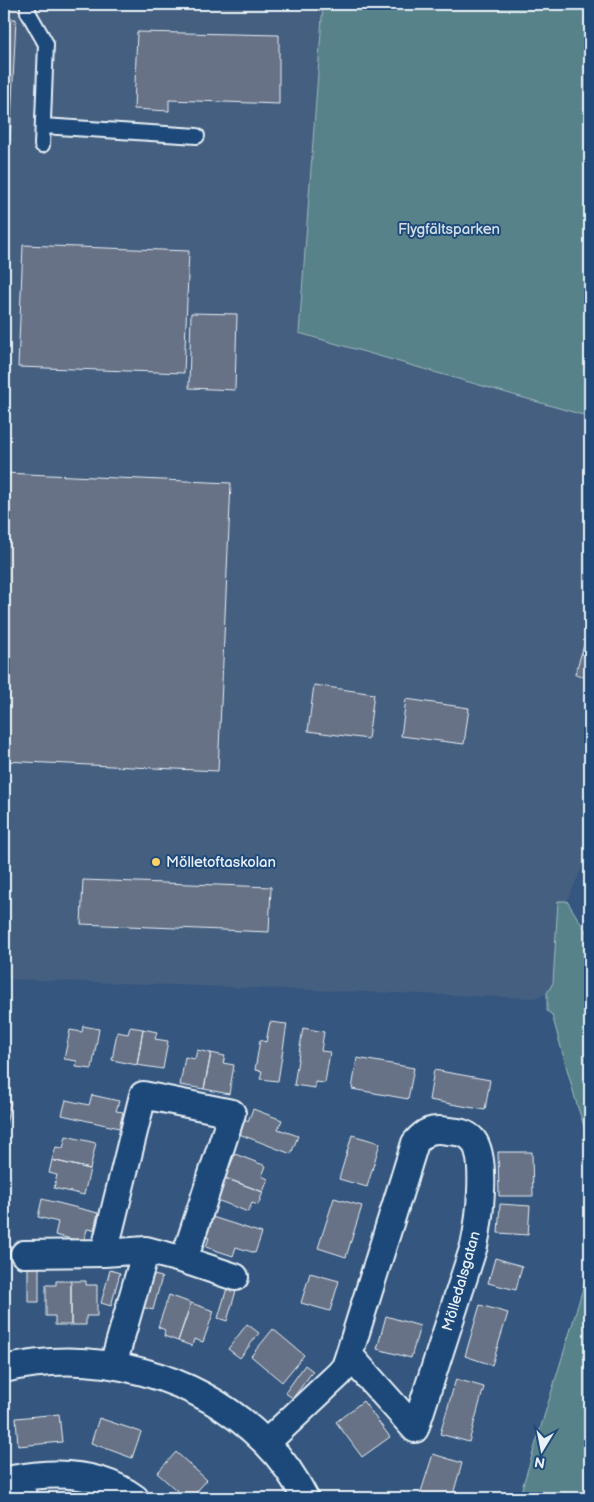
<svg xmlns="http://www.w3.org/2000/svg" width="594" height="1502" font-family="'Balsamiq Sans',sans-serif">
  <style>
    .built { fill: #445e80 }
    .green { fill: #588289; stroke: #a0bac0 }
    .building { fill: #677286; stroke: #e8f1f8 }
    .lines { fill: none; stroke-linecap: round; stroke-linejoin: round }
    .service-casing { stroke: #e8f1f8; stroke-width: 18 }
    .minor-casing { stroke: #e8f1f8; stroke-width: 30 }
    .service { stroke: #1f4a7a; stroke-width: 14 }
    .minor { stroke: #1f4a7a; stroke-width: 26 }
    .poi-dot { fill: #ffd166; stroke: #1f4a7a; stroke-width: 2 }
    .labels { text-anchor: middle; stroke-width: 4; stroke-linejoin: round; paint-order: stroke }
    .park-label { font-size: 15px; fill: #d2e0e7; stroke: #1f4a7a }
    .poi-label { font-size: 15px; fill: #e8f1f8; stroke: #1f4a7a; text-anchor: start }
    .street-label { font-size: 15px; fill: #e8f1f8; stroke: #1f4a7a }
  </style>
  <rect width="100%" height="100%" fill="#35567e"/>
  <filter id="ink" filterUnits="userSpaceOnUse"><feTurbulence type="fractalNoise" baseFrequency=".02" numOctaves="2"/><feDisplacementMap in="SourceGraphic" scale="10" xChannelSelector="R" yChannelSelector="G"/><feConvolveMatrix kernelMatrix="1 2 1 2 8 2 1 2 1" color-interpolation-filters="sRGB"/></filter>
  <g filter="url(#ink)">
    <path class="built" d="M4,4H323L299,333L590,417V850L567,901H558L553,983L547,993L542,996L532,998L4,979Z"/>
    <path class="green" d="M323,4H590V417L299,333Z
      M558,901H567L590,938V1170L585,1129L577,1105L552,1015L547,1011V993L553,983Z
      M590,1255V1498H519L572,1325L585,1281Z"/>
    <path class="building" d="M4,19H16L10,142H4Z
      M137,32L279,35V104L169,100V111L134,109Z
      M23,245L189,251L184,373L18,367Z
      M191,313L237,314L235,390L189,388Z
      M4,473L231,483L218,771L4,761Z
      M590,626V679L575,674Z
      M314,685L374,694L368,739L308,731Z
      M406,699L469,708L464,744L401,736Z
      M83,880L271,887L269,932L81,924Z
      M270,1022L287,1024L278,1081L260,1079L262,1071L255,1070L260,1040L266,1042Z
      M83,1026L99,1029L92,1069L76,1067L77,1061L64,1059L70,1030L82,1032Z
      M130,1027L143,1029L137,1065L112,1060L117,1032L128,1034Z
      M303,1028L324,1032L321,1051L330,1052L325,1083L315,1082V1088L294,1085Z
      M143,1029L157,1032L155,1039L168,1041L163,1069L137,1065Z
      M197,1050L211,1053L204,1089L180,1085L185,1057L195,1059Z
      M211,1053L225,1056L223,1063L234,1065L229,1094L204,1089Z
      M357,1058L414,1068L408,1099L352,1089Z
      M434,1070L490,1080L485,1110L429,1100Z
      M92,1095L119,1101L116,1111L123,1112L119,1128L62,1115L66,1100L89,1105Z
      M4,1101L11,1102L4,1133Z
      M253,1109L282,1120L278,1129L298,1136L291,1154L239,1134L245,1119L248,1121Z
      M352,1135L380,1143L367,1187L339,1179Z
      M66,1136L96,1143L90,1169L52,1160L56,1147L63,1148Z
      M498,1152H532L533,1196H499Z
      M235,1154L266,1166L262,1176L268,1179L263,1192L225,1178Z
      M52,1160L90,1169L84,1195L54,1188L57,1175L49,1173Z
      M225,1178L263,1192L258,1205L252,1203L248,1212L217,1200Z
      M334,1198L362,1206L346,1257L318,1248Z
      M42,1199L98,1213L94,1230L87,1229L84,1242L55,1235L58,1222L38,1217Z
      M500,1204L530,1206L528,1235L498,1233Z
      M209,1216L262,1233L255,1253L236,1247L233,1256L206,1247L209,1238L202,1236Z
      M495,1258L522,1266L516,1290L488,1283Z
      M28,1267H39V1302H28Z
      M110,1270L120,1273L111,1306L101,1303Z
      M310,1273L339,1281L330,1311L301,1303Z
      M150,1274L162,1277L153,1310L142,1307Z
      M56,1281H71V1325H55V1316H46V1285H56Z
      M71,1281H86V1285H97V1316H86V1325H71Z
      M227,1288L236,1291L227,1321L218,1318Z
      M169,1295L191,1303L178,1341L164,1336L165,1330L158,1327Z
      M191,1303L214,1311L203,1342L194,1339L192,1346L178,1341Z
      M480,1305L508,1313L492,1365L465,1356Z
      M386,1316L420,1326L411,1358L377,1349Z
      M247,1324L259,1333L240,1358L228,1349Z
      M273,1329L304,1355L282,1382L251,1356Z
      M305,1365L313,1371L293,1398L285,1393Z
      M456,1379L484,1387L469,1442L440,1434Z
      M363,1401L390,1437L362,1457L336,1422Z
      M59,1414L62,1442L18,1446L16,1418Z
      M99,1418L141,1432L132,1458L91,1443Z
      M176,1452L207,1480L191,1498H185L157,1473Z
      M433,1454L462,1463L452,1498H419Z"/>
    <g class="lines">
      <defs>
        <path id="service" d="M28,4V12L46,44L42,145
          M43,126L197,136"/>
        <path id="minor" d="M104,1253L143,1095L232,1113L184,1260
          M24,1254L104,1253L146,1250L184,1260L235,1277
          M113,1365L146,1250
          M4,1369C96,1347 199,1375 266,1443C282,1459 295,1478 305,1498
          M266,1443L339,1374L345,1367L349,1355L415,1429L474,1246C479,1223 488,1159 473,1140C466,1132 458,1132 448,1131C432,1128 425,1131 415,1143L349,1355
          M25,1498L12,1479C54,1471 99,1471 135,1498"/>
      </defs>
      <use href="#service" class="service-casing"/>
      <use href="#minor" class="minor-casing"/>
      <use href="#service" class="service"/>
      <use href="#minor" class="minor"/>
    </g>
  </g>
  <circle class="poi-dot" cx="156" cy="862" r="5"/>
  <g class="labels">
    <g class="park-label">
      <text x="449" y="234">Flygfältsparken</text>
    </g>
    <g class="poi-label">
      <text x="166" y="867">Mölletoftaskolan</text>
    </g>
    <g class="street-label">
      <text transform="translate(461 1281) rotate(-74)" y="5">Mölledalsgatan</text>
    </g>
  </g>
  <rect width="594" height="1502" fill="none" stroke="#1f4a7a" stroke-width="20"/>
  <rect x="10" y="10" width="574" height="1482" fill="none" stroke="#e8f1f8" stroke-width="2" filter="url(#ink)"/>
  <g transform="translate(542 1450) rotate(190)" stroke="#1f4a7a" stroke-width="4" paint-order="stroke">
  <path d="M0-4L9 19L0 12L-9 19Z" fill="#e8f1f8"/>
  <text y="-8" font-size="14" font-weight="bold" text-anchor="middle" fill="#e8f1f8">N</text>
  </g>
</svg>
